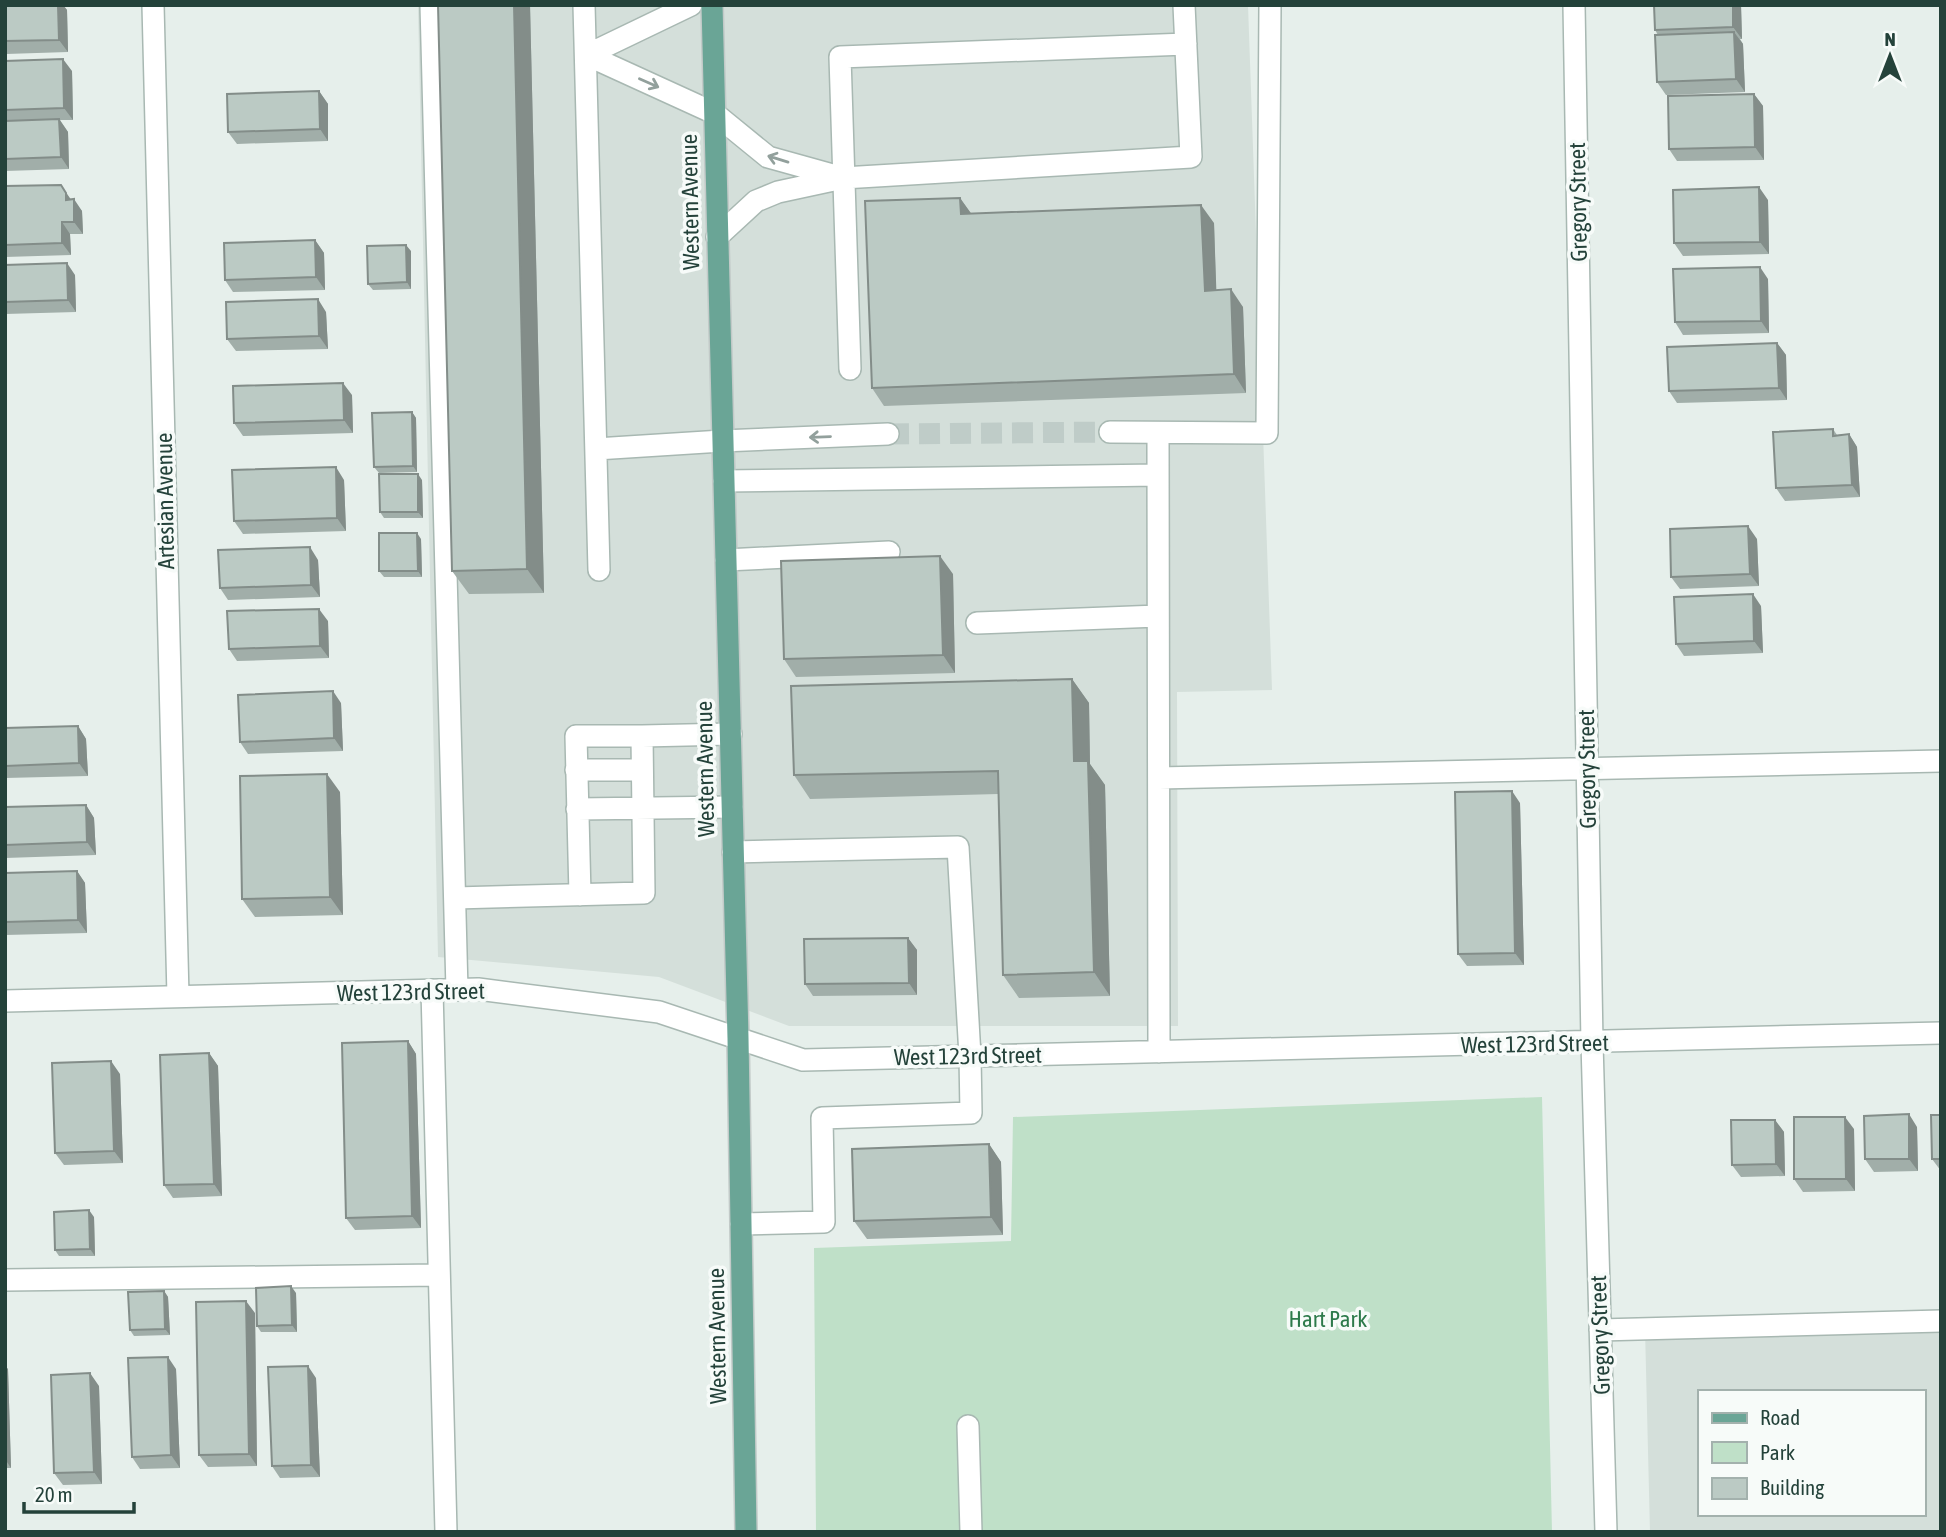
<svg xmlns="http://www.w3.org/2000/svg" width="1946" height="1537" font-family="'Asap Condensed',sans-serif">
  <style>
    .built { fill: #d4dfda; fill-rule: evenodd }
    .green { fill: #bfe0c8 }
    .lines { fill: none; stroke-linecap: round; stroke-linejoin: round }
    .minor-tunnel { stroke: #bfccc8; stroke-width: 21; stroke-dasharray: 21 10; stroke-linecap: butt }
    .minor-casing { stroke: #a8b8b2; stroke-width: 24 }
    .major-casing { stroke: #c2cac8; stroke-width: 24 }
    .minor { stroke: #fff; stroke-width: 21 }
    .major { stroke: #6aa596; stroke-width: 21 }
    .wall { fill: #a1aea9 }
    .shaded-wall { fill: #838d89 }
    .building { fill: #bbcac4; stroke: #838d89; stroke-width: 2 }
    .oneway { stroke: #92a09c }
    .labels { text-anchor: middle; stroke-width: 7; stroke-linejoin: round; paint-order: stroke }
    .street-label { font-size: 23px; fill: #24423a; stroke: #f7fbf9 }
    .park-label { font-size: 23px; fill: #2d7a4b; stroke: #f7fbf9 }
  </style>
  <rect width="100%" height="100%" fill="#e6efeb"/>
  <path class="built" d="M418,5H1248L1272,690L1177,692L1178,1026H789L659,977L438,957Z
    M1941,1324V1532H1650L1645,1329ZM1699,1392H1923V1514H1699Z"/>
  <path class="green" d="M1542,1097L1552,1532H816L814,1248L1011,1241L1013,1117Z"/>
  <g class="lines">
    <path class="minor-tunnel" d="M888,434L1110,432"/>
    <defs>
      <path id="minor" d="M153,5L178,996
        M431,5L457,990
        M584,5L599,570
        M1574,5L1592,1043L1606,1532
        M587,55L714,113L768,157L840,177
        M587,55L691,5
        M717,237L756,201L778,192L843,178L1191,157L1184,5
        M850,369L840,57L1186,44
        M1110,432L1267,433L1270,5
        M1158,433L1159,1052
        M596,449L722,441L888,434
        M724,481L1158,475
        M726,560L889,552
        M977,623L1158,616
        M576,770H642
        M1159,778L1941,761
        M577,809L732,807
        M733,852L958,847L970,1056L971,1113L822,1118L824,1222L741,1224
        M580,895L576,736H642
        M455,898L644,893L642,736L731,734
        M432,990L446,1532
        M5,1001L478,989L659,1012L803,1060L1941,1033
        M5,1280L439,1275
        M1600,1330L1941,1321
        M968,1426L971,1532"/>
      <path id="major" d="M712,5L738,1038L746,1532"/>
    </defs>
    <use href="#minor" class="minor-casing"/>
    <use href="#major" class="major-casing"/>
    <use href="#minor" class="minor"/>
    <use href="#major" class="major"/>
  </g>
  <path class="wall" d="M5,5H63L67,10L68,52L6,54Z
    M438,5H530L544,593L469,594L452,571Z
    M1741,5L1742,39H1740L1743,44L1745,92L1666,95L1657,82L1658,35L1655,30Z
    M5,61L72,71L73,120H60L68,132L69,169L5,171Z
    M319,91L328,104V141L237,144L228,132Z
    M1754,94L1763,106L1764,160L1677,161L1669,149Z
    M5,186L71,199L82,211L83,234H70L71,255L5,257Z
    M960,198L971,214L1214,223L1216,290L1243,307L1246,393L884,406L872,388Z
    M1768,200L1769,254L1683,256L1674,243Z
    M315,240L324,253L325,290L233,292L225,280Z
    M411,251V289L373,290L368,284Z
    M5,265L75,275L76,312L5,314Z
    M1768,279L1769,333L1683,335L1675,322Z
    M326,312L328,349L236,351L227,339Z
    M1777,343L1786,355L1787,400L1677,403L1669,391Z
    M352,395L353,433L243,436L234,423Z
    M412,412L416,418L417,472L379,473L374,467Z
    M1833,429L1837,435L1849,434L1857,447L1860,497L1785,501L1776,488Z
    M344,480L346,531L243,534L234,521Z
    M422,480L423,518H384L380,512Z
    M421,539L422,577H384L379,571Z
    M1757,539L1759,586L1680,589L1671,577Z
    M318,560L320,597L228,600L220,588Z
    M953,574L955,673L796,677L784,659Z
    M1761,606L1763,653L1684,656L1676,644Z
    M328,621L329,658L237,661L229,649Z
    M1072,679L1089,703L1090,764L1105,785L1110,996L1019,998L1003,975L998,794L810,799L794,775Z
    M341,703L343,751L248,754L240,742Z
    M78,726L86,739L88,776L5,778V728Z
    M340,792L343,915L255,917L242,899Z
    M1520,803L1524,965L1467,966L1458,954Z
    M86,805L94,818L96,855L5,858V807Z
    M77,871L85,883L87,933L5,935V873Z
    M908,938L917,950V995L813,996L805,984Z
    M408,1041L416,1054L421,1228L355,1230L346,1218Z
    M209,1053L218,1066L222,1196L173,1198L164,1185Z
    M120,1074L123,1163L64,1165L55,1153Z
    M1941,1115V1171L1932,1159Z
    M1775,1120L1784,1132L1785,1176L1741,1177L1732,1165Z
    M1917,1127L1918,1171L1874,1172L1865,1159Z
    M1854,1129L1855,1191L1803,1192L1794,1179Z
    M989,1144L1001,1162L1003,1235L867,1239L854,1221Z
    M94,1217L95,1256H59L55,1250Z
    M164,1291L168,1297L170,1335L134,1336L130,1330Z
    M296,1293L297,1332H261L257,1326Z
    M255,1313L257,1466L208,1467L199,1455Z
    M5,1366L8,1369L11,1468H5Z
    M176,1369L180,1468L140,1469L132,1457Z
    M316,1378L320,1477L280,1478L272,1466Z
    M99,1386L102,1484L63,1485L54,1473Z"/>
  <path class="shaded-wall" d="M58,5H63L67,10L68,52L59,40Z
    M514,5H530L544,593L527,569Z
    M1733,5H1741L1742,39L1733,27Z
    M1734,32L1743,44L1745,92L1736,79Z
    M63,59L72,71L73,120L64,108Z
    M319,91L328,104V141L320,129Z
    M1754,94L1763,106L1764,160L1755,147Z
    M59,119L68,132L69,169L61,157Z
    M61,185L74,204V199L82,211L83,234L74,222Z
    M1759,187L1768,200L1769,254L1760,242Z
    M960,198L973,216L961,214Z
    M1201,205L1214,223L1217,309L1205,291Z
    M62,222L70,234L71,255L62,243Z
    M315,240L324,253L325,290L316,277Z
    M406,245L411,251V289L407,282Z
    M67,263L75,275L76,312L68,300Z
    M1760,267L1768,279L1769,333L1761,321Z
    M1231,289L1243,307L1246,393L1234,374Z
    M318,299L326,312L328,349L319,336Z
    M1777,343L1786,355L1787,400L1779,388Z
    M343,383L352,395L353,433L344,420Z
    M412,412L416,418L417,472L413,466Z
    M1849,434L1857,447L1860,497L1852,485Z
    M336,467L344,480L346,531L337,518Z
    M418,474L422,480L423,518L418,512Z
    M1748,526L1757,539L1759,586L1750,574Z
    M417,533L421,539L422,577L418,571Z
    M310,547L318,560L320,597L311,585Z
    M940,556L953,574L955,673L943,655Z
    M1753,594L1761,606L1763,653L1754,641Z
    M319,609L328,621L329,658L320,646Z
    M1072,679L1089,703L1090,764L1105,785L1110,996L1094,972L1074,761Z
    M333,691L341,703L343,751L334,738Z
    M78,726L86,739L88,776L79,763Z
    M327,774L340,792L343,915L330,897Z
    M1512,791L1520,803L1524,965L1515,953Z
    M86,805L94,818L96,855L87,842Z
    M77,871L85,883L87,933L78,920Z
    M908,938L917,950V995L909,983Z
    M408,1041L416,1054L421,1228L412,1216Z
    M209,1053L218,1066L222,1196L214,1184Z
    M111,1061L120,1074L123,1163L114,1151Z
    M1909,1114L1917,1127L1918,1171L1909,1159Z
    M1845,1117L1854,1129L1855,1191L1846,1179Z
    M1775,1120L1784,1132L1785,1176L1776,1164Z
    M989,1144L1001,1162L1003,1235L991,1217Z
    M89,1210L94,1217L95,1256L90,1249Z
    M291,1286L296,1293L297,1332L292,1325Z
    M164,1291L168,1297L170,1335L165,1329Z
    M246,1301L255,1313L257,1466L249,1454Z
    M168,1357L176,1369L180,1468L171,1455Z
    M5,1366L8,1369L11,1468L5,1459Z
    M308,1366L316,1378L320,1477L311,1465Z
    M90,1373L99,1386L102,1484L94,1472Z"/>
  <path class="building" d="M5,5H58L59,40L5,41Z
    M438,5H514L527,569L452,571Z
    M1654,5H1733V27L1655,30Z
    M1734,32L1736,79L1657,82L1655,35Z
    M63,59L64,108L5,110V61Z
    M319,91L320,129L228,132L227,94Z
    M1754,94L1755,147L1669,149L1668,96Z
    M59,119L61,157L5,159V121Z
    M61,185L66,193V200L74,199V222H62V243L5,245V186Z
    M1759,187L1760,242L1674,243L1673,190Z
    M960,198L961,214L1201,205L1205,291L1231,289L1234,374L872,388L865,201Z
    M315,240L316,277L225,280L224,243Z
    M406,245L407,282L368,284L367,246Z
    M67,263L68,300L5,302V265Z
    M1760,267L1761,321L1675,322L1673,269Z
    M318,299L319,336L227,339L226,302Z
    M1777,343L1779,388L1669,391L1667,347Z
    M343,383L344,420L234,423L233,386Z
    M412,412L413,466L374,467L372,413Z
    M1833,429V436L1849,434L1852,485L1776,488L1773,432Z
    M336,467L337,518L234,521L232,470Z
    M379,474H418V512H380Z
    M1748,526L1750,574L1671,577L1670,529Z
    M379,533H417L418,571H379Z
    M310,547L311,585L220,588L218,550Z
    M940,556L943,655L784,659L781,561Z
    M1753,594L1754,641L1676,644L1674,597Z
    M319,609L320,646L229,649L227,611Z
    M1072,679L1074,761H1088L1094,972L1003,975L998,771L794,775L791,686Z
    M333,691L334,738L240,742L238,695Z
    M78,726L79,763L5,766V728Z
    M327,774L330,897L242,899L240,776Z
    M1512,791L1515,953L1458,954L1455,792Z
    M86,805L87,842L5,845V807Z
    M77,871L78,920L5,922V873Z
    M908,938L909,983L805,984L804,939Z
    M408,1041L412,1216L346,1218L342,1043Z
    M209,1053L214,1184L164,1185L160,1055Z
    M111,1061L114,1151L55,1153L52,1063Z
    M1909,1114V1159H1865L1864,1116Z
    M1931,1115H1941V1159H1932Z
    M1794,1117H1845L1846,1179H1794Z
    M1731,1120H1775L1776,1164L1732,1165Z
    M989,1144L991,1217L854,1221L852,1149Z
    M89,1210L90,1249L55,1250L54,1212Z
    M291,1286L292,1325L257,1326L256,1288Z
    M164,1291L165,1329L130,1330L128,1292Z
    M246,1301L249,1454L199,1455L196,1302Z
    M168,1357L171,1455L132,1457L128,1358Z
    M308,1366L311,1465L272,1466L268,1367Z
    M90,1373L94,1472L54,1473L51,1375Z"/>
  <defs><path id="oneway-shaft" d="M-6 0H5M1.5-3L5.5 0L1.5 3" fill="none" stroke-width="1.6" stroke-linecap="round" stroke-linejoin="round" transform="scale(1.75)"/></defs>
  <g class="oneway">
    <use href="#oneway-shaft" transform="translate(649 83) rotate(24)"/>
    <use href="#oneway-shaft" transform="translate(778 159) rotate(-163)"/>
    <use href="#oneway-shaft" transform="translate(820 437) rotate(178)"/>
  </g>
  <g class="labels">
    <g class="street-label">
      <text transform="translate(690 202) rotate(-91)" y="8">Western Avenue</text>
      <text transform="translate(1578 202) rotate(-91)" y="8">Gregory Street</text>
      <text transform="translate(165 501) rotate(-91)" y="8">Artesian Avenue</text>
      <text transform="translate(705 769) rotate(-91)" y="8">Western Avenue</text>
      <text transform="translate(1587 769) rotate(-91)" y="8">Gregory Street</text>
      <text transform="translate(411 992) rotate(-1)" y="8">West 123rd Street</text>
      <text transform="translate(1535 1044) rotate(-1)" y="8">West 123rd Street</text>
      <text transform="translate(968 1056) rotate(-1)" y="8">West 123rd Street</text>
      <text transform="translate(1600 1335) rotate(-92)" y="8">Gregory Street</text>
      <text transform="translate(717 1336) rotate(-91)" y="8">Western Avenue</text>
    </g>
    <g class="park-label">
      <text x="1328" y="1327">Hart Park</text>
    </g>
  </g>
  <rect width="1946" height="1537" fill="none" stroke="#24423a" stroke-width="14"/>
  <rect x="1698" y="1390" width="228" height="126" fill="#f7fbf9" stroke="#a3b1ad" stroke-width="2"/>
  <rect x="1712" y="1413" width="35" height="10" fill="#6aa596" stroke="#a3b1ad" stroke-width="2"/>
  <text x="1760" y="1425" font-size="21" fill="#24423a">Road</text>
  <rect x="1712" y="1442" width="35" height="21" fill="#bfe0c8" stroke="#a3b1ad" stroke-width="2"/>
  <text x="1760" y="1460" font-size="21" fill="#24423a">Park</text>
  <rect x="1712" y="1478" width="35" height="21" fill="#bbcac4" stroke="#a3b1ad" stroke-width="2"/>
  <text x="1760" y="1495" font-size="21" fill="#24423a">Building</text>
  <g transform="translate(1890 56)" stroke="#f7fbf9" stroke-width="5" paint-order="stroke">
  <path d="M0-5L12 26L0 18L-12 26Z" fill="#24423a"/>
  <text y="-10" font-size="19" font-weight="bold" text-anchor="middle" fill="#24423a">N</text>
  </g>
  <path d="M24 1502v10h110v-10" fill="none" stroke="#24423a" stroke-width="3.5"/>
  <text x="35" y="1502" font-size="21" fill="#24423a" stroke="#f7fbf9" stroke-width="5" paint-order="stroke">20 m</text>
</svg>
